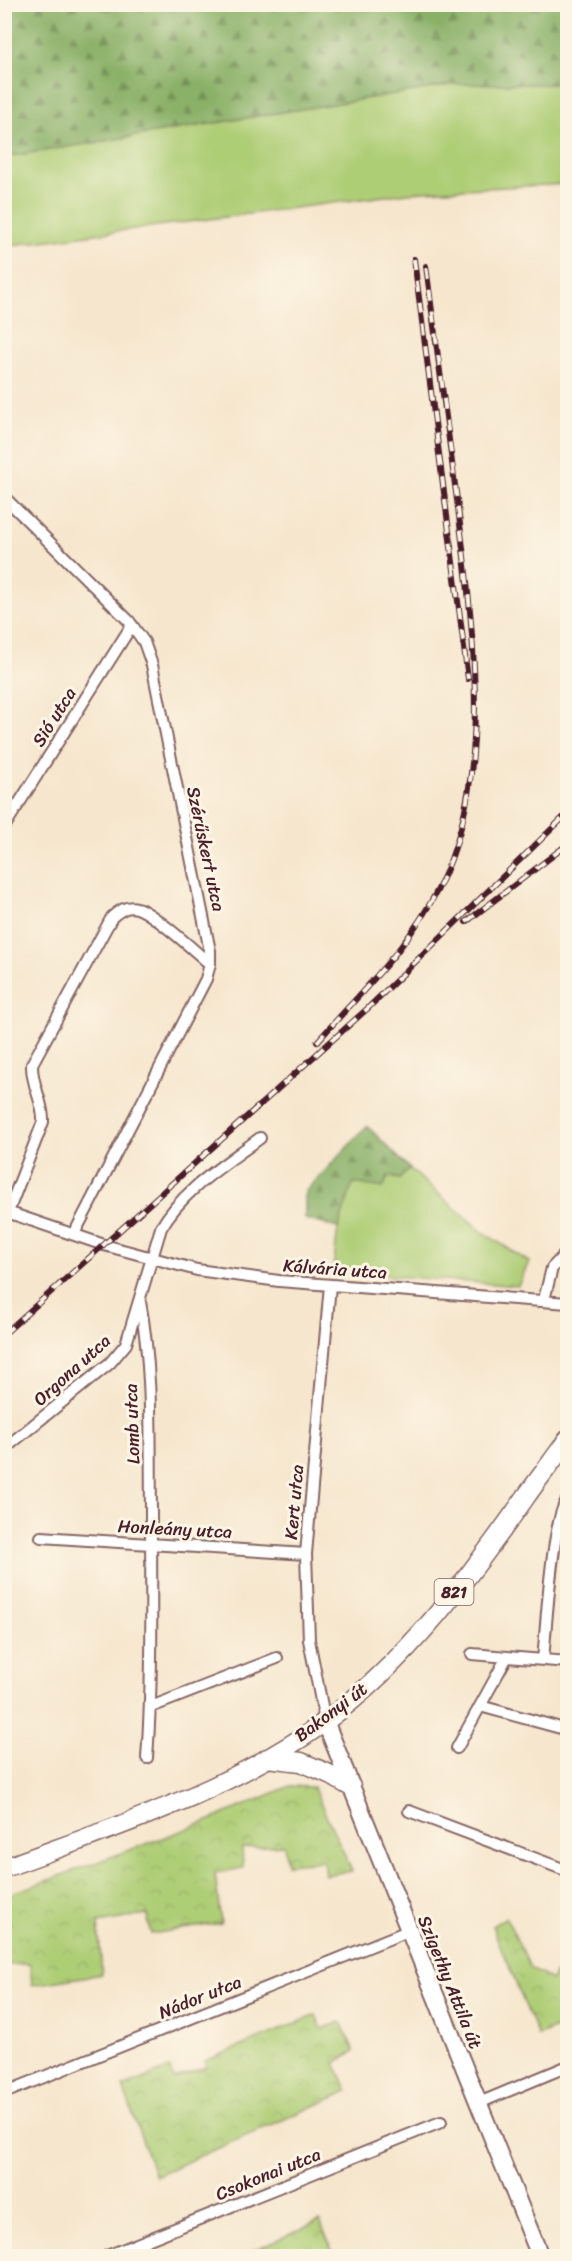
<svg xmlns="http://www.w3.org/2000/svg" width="572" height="2261" font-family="Sriracha,sans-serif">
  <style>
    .grass { fill: #aece76; stroke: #7c7650; stroke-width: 1.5 }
    .forest { fill: url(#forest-firs); stroke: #6a6849; stroke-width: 1.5 }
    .park { fill: url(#park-crowns); stroke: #7c7650; stroke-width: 1.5 }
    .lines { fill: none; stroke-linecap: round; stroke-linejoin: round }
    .street-casing { stroke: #866564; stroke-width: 14 }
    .secondary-casing { stroke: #866564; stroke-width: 20 }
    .primary-casing { stroke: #866564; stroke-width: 21 }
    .street { stroke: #fff; stroke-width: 10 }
    .secondary { stroke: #fff; stroke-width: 16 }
    .primary { stroke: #fff; stroke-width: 18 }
    .rail-casing { stroke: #4a1f2b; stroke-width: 6 }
    .rail { stroke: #fcf5e5; stroke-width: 4; stroke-dasharray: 11; stroke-linecap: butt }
    .labels { text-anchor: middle; stroke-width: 6; stroke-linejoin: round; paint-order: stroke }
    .shield { fill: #fcf5e5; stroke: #7f5f63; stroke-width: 1.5 }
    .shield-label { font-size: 16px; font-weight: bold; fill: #4a1f2b }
    .street-label { font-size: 18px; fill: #4a1f2b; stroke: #fcf5e5 }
  </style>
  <defs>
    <pattern id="forest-firs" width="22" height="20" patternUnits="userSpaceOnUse" patternTransform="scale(1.5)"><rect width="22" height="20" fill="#8ab167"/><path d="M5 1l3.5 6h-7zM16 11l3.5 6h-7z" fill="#738f55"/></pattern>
    <pattern id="park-crowns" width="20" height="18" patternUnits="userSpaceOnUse" patternTransform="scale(1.5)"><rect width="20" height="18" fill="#aece76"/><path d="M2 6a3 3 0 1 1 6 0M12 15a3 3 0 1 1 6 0" fill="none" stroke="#97b066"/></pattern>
  </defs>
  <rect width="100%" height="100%" fill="#fcf5e5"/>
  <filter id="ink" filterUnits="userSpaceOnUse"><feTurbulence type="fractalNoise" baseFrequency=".0167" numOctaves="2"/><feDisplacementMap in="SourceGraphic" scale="12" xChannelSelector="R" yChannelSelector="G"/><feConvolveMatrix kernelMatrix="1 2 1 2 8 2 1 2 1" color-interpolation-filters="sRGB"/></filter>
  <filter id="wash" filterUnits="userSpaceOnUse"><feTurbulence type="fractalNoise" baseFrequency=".008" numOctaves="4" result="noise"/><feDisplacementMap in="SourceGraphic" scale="24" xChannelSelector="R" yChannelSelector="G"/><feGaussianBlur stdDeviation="1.35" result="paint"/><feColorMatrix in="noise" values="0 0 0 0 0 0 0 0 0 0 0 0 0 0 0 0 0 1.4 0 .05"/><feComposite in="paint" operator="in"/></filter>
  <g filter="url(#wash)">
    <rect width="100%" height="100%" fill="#f6e6cd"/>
    <path class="grass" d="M514,83L567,84V184L423,191L5,246L4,157L456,84Z
      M410,1169L484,1233L529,1262L518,1286L333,1271L338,1228L353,1182L383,1188L388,1176L399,1179Z"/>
    <path class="forest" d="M5,4L567,5V84H456L5,157Z
      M367,1126L410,1169L399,1179L388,1176L383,1188L353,1183L338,1228L305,1219V1192Z"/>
    <path class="park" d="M290,1786L313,1787L352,1871L325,1875L323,1861L287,1864L284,1845L242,1848L243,1868L215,1873L221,1923L151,1934L147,1914L98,1923L102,1974L32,1985L30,1964L5,1965V1896L203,1823Z
      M506,1917L531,1969L552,1980L564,1956L567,1957V2023L538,2036L492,1926Z
      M316,2015L322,2029L341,2022L354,2051L335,2063L348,2091L155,2176L123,2087L170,2068L174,2079L207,2066L205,2061Z
      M320,2221L334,2255L240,2256Z"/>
  </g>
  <g filter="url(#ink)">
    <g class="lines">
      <defs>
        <path id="street" d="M4,497L129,621L144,642L152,665L210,951V964L206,979L74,1234
          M4,827L132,625
          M4,1211L104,1245L197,1270L279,1281L568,1303
          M8,1212L43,1122C44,1102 31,1085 32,1064L112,917C119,911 127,905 137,908C152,912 196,952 210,964
          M544,1300L552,1268L568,1251
          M140,1302C153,1370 150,1442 151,1511C151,1593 153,1676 147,1758
          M4,1449L110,1363L126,1344L161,1228C183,1189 226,1164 260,1138
          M41,1537L306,1554
          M472,1654L568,1662
          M543,1660C546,1630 552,1516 568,1499
          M480,1706L568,1730
          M151,1707L277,1658
          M325,1721L309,1640L306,1554L330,1285
          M457,1748L507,1657
          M409,1811L568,1871
          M4,2093L408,1931
          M479,2103L568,2066
          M107,2256L441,2122"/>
        <path id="secondary" d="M325,1721L540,2256"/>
        <path id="primary" d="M267,1758L301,1762L327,1773L351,1787
          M4,1868C115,1827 230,1791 326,1721C406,1662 468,1579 525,1498C539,1478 554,1459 568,1439"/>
      </defs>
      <use href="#street" class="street-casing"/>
      <use href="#secondary" class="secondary-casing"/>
      <use href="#primary" class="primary-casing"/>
      <use href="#street" class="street"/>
      <use href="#secondary" class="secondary"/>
      <use href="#primary" class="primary"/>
      <defs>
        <path id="rail" d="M414,259L468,679
          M466,922L568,844
          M317,1042C360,993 408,948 438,889C496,775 472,622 457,500C447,422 437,344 426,266
          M4,1334L367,1009L568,813"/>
      </defs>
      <use href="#rail" class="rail-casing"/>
      <use href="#rail" class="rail"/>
    </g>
  </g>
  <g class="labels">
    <rect class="shield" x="434.5" y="1579" width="39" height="26" rx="4.5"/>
    <g class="shield-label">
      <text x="454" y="1598">821</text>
    </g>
    <g class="street-label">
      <text transform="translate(54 717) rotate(-58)" y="6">Sió utca</text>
      <text transform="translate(206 849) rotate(78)" y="6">Szérűskert utca</text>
      <text transform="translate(335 1269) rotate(4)" y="6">Kálvária utca</text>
      <text transform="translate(72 1370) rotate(-42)" y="6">Orgona utca</text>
      <text transform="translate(132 1424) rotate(-92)" y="6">Lomb utca</text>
      <text transform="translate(294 1502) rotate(-85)" y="6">Kert utca</text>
      <text transform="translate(175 1529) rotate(3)" y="6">Honleány utca</text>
      <text transform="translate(331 1712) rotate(-37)" y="6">Bakonyi út</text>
      <text transform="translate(450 1982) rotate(68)" y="6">Szigethy Attila út</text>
      <text transform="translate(200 1997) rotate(-22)" y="6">Nádor utca</text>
      <text transform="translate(268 2174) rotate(-22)" y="6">Csokonai utca</text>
    </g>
  </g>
  <rect width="572" height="2261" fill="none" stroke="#fcf5e5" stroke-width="24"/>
</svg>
